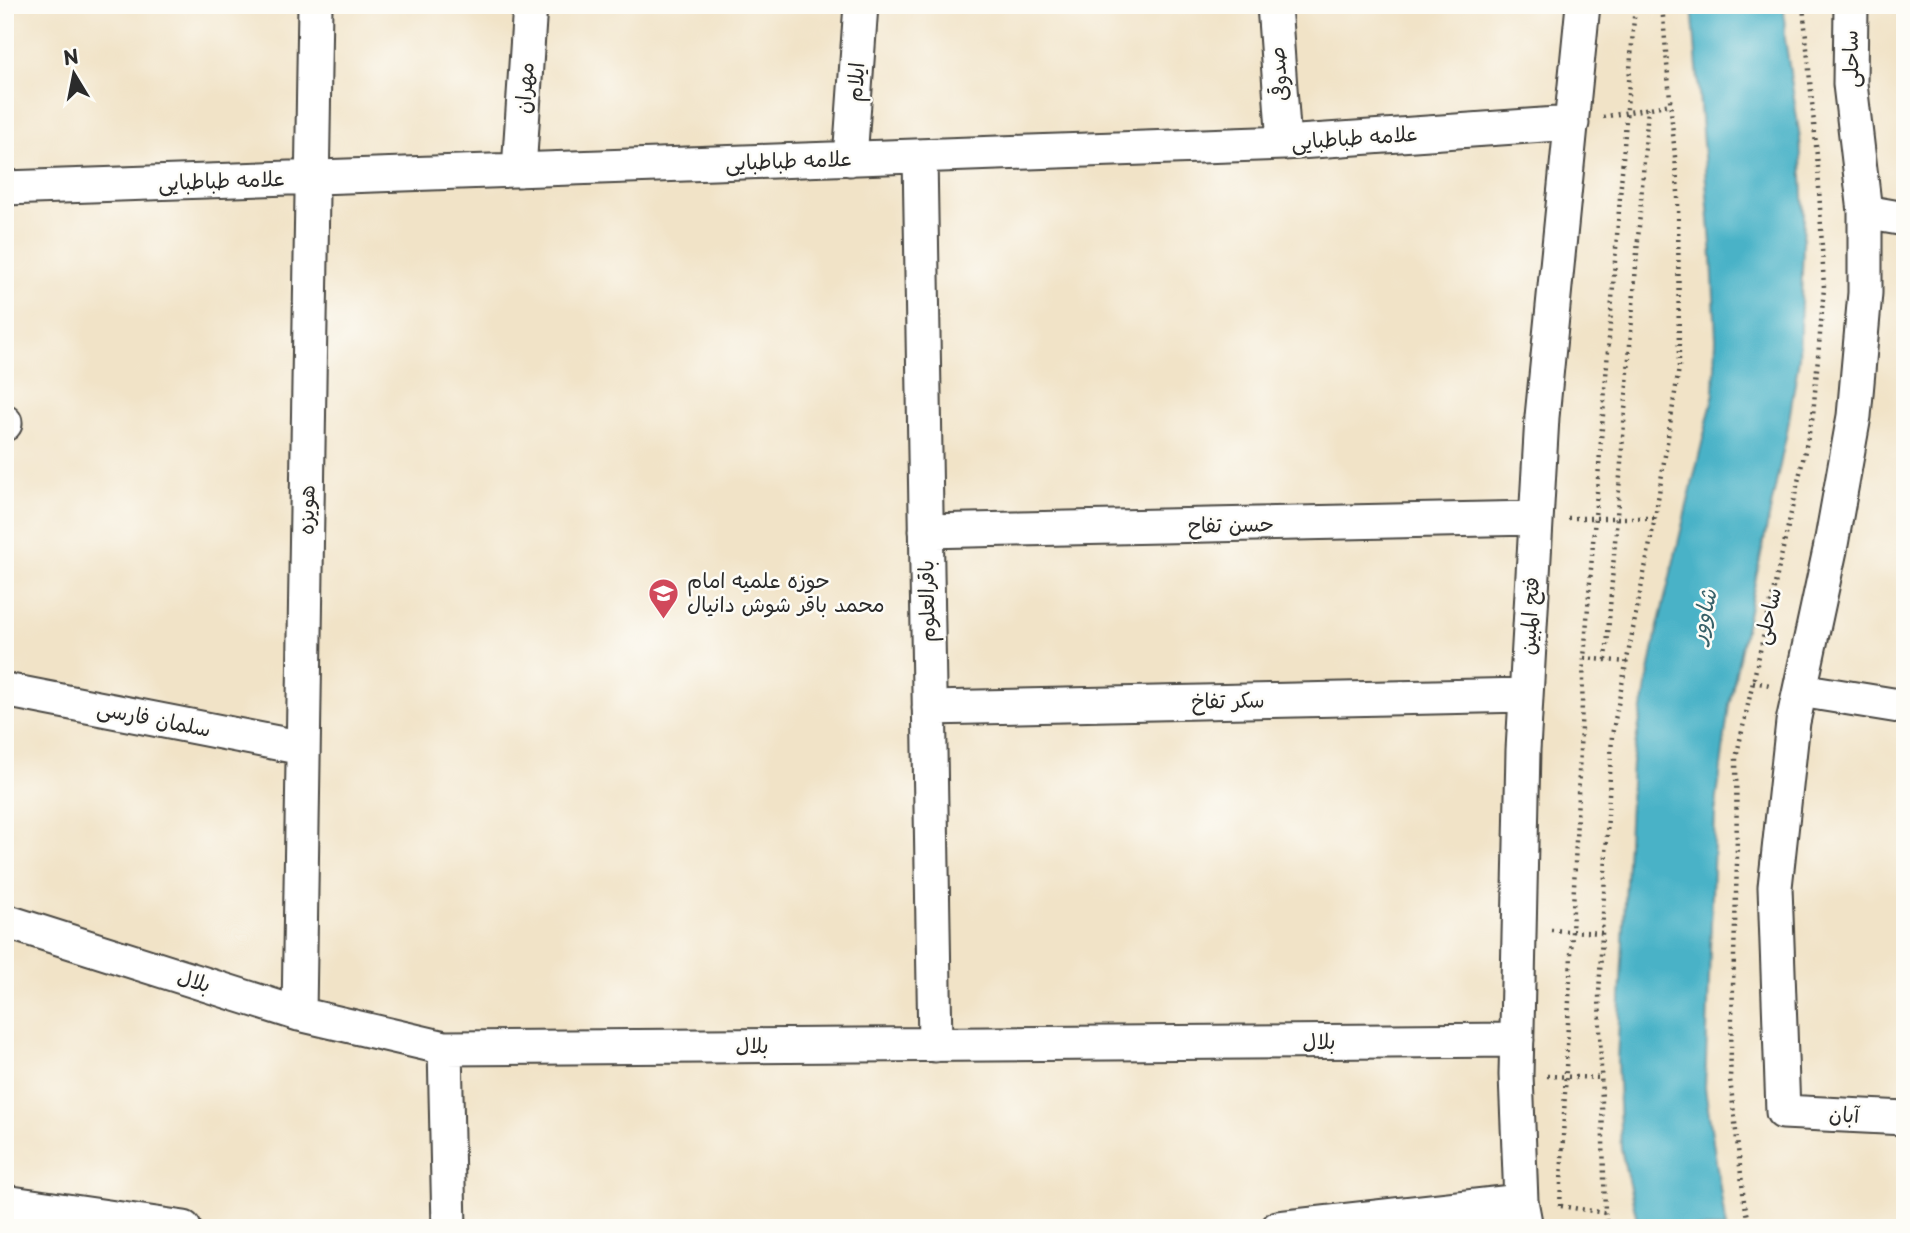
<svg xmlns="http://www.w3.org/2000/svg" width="1910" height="1233" font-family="'Playpen Sans','Playpen Sans Arabic',sans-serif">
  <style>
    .water { fill: #49b2c7; stroke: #3a6e79; stroke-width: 2 }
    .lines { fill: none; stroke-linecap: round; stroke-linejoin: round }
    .minor-casing { stroke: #494742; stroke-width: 37 }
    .path { stroke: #494742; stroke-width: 4.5; stroke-dasharray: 2 5; stroke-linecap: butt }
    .minor { stroke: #fff; stroke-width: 33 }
    .labels { text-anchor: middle; stroke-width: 5; stroke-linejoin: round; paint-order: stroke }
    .street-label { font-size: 21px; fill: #2b2b2b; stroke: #fdfcf7 }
    .poi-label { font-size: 21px; fill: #2b2b2b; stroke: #fdfcf7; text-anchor: start }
    .water-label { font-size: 23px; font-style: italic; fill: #376169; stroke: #fdfcf7 }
  </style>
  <rect width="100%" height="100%" fill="#fdfcf7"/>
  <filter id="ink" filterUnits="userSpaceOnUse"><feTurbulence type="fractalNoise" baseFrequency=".0143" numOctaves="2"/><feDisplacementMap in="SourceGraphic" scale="14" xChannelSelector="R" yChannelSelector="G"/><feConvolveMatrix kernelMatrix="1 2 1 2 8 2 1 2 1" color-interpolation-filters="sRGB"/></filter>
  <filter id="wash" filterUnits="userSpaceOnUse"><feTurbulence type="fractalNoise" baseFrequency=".00686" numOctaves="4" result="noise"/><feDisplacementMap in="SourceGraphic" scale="28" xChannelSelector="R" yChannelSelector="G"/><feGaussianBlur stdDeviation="1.57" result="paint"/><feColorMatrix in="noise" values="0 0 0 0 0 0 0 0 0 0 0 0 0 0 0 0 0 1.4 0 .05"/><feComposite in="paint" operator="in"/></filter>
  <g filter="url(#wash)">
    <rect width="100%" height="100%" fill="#f1e3c7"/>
    <path class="water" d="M1692,5H1784L1785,39L1800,138L1804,215L1799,358L1787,432L1729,705L1715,813L1705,1088L1726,1228H1639L1621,1149L1617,1060L1632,763L1656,635L1714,393L1716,338L1712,257Z"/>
  </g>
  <g filter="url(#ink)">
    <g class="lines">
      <defs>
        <path id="minor" d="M1274,5L1284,143
          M1851,5L1850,84L1865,212V293L1854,416L1830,550L1793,722L1775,887L1783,1112L1905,1118
          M920,156L935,1045
          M850,159L861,5
          M519,170L530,5
          M5,188L1284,143L1572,123
          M1865,212L1905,219
          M5,424V422
          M926,531L1536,518
          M5,690L303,748
          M1800,690L1905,707
          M929,708L1526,695
          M5,921L299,1014L445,1048L1517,1040
          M299,1014L315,5
          M445,1048L449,1228
          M5,1202L184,1228
          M1278,1228L1521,1201
          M1526,1228L1521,1201L1516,1075L1523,750L1542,417L1583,5"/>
      </defs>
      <use href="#minor" class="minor-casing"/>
      <path class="path" d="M1603,117L1671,104
        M1568,518H1655
        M1584,658L1627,662
        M1606,660L1648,108
        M1753,682L1770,685
        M1551,930L1603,933
        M1547,1076L1602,1078
        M1560,1206L1584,658L1635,5
        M1561,1206L1605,1213
        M1609,1228L1605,1213L1599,994L1612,735L1655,518L1679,368L1678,192L1662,5
        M1751,1228L1744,1201L1730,1079L1737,863L1736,758L1813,415L1824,288L1818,167L1803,5"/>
      <use href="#minor" class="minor"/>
    </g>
  </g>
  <defs>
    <symbol id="university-pin" viewBox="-11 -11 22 30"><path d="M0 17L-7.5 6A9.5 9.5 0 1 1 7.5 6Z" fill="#d1495b" stroke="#fdfcf7"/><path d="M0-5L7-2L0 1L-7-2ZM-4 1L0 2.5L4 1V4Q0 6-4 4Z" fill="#fff"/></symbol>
  </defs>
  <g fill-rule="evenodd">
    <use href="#university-pin" x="646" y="576" width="35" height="47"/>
  </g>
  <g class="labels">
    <g class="street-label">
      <text transform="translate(1851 59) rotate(-91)" y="7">ساحلی</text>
      <text transform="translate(1279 74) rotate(-94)" y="7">صدوقی</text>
      <text transform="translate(856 82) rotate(-86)" y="7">ایلام</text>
      <text transform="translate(525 88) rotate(-86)" y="7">مهران</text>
      <text transform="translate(1355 138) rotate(-4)" y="7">علامه طباطبایی</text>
      <text transform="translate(789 161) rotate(-2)" y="7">علامه طباطبایی</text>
      <text transform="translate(222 181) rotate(-2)" y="7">علامه طباطبایی</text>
      <text transform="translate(307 510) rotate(-89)" y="7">هویزه</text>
      <text transform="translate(1231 525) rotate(-1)" y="7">حسن تفاح</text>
      <text transform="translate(927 601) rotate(-91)" y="7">باقرالعلوم</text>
      <text transform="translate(1530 616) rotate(-87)" y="7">فتح المبین</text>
      <text transform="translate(1768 616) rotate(-77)" y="7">ساحلی</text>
      <text transform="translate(1228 701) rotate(-1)" y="7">سکر تفاخ</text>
      <text transform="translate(154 719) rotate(11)" y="7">سلمان فارسی</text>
      <text transform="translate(194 981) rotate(17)" y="7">بلال</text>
      <text transform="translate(1319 1042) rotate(-1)" y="7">بلال</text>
      <text x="752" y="1053">بلال</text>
      <text transform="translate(1844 1115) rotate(3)" y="7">آبان</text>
    </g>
    <g class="poi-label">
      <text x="687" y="588">حوزه علمیه امام<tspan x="687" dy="24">محمد باقر شوش دانیال</tspan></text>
    </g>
    <g class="water-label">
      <text transform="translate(1703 616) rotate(-77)" y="8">شاوور</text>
    </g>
  </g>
  <rect width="1910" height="1233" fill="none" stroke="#fdfcf7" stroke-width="28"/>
  <g transform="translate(74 74) rotate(350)" stroke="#fdfcf7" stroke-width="5" paint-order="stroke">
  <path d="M0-5L12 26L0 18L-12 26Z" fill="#2b2b2b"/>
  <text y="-10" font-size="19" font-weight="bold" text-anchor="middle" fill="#2b2b2b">N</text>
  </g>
</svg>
